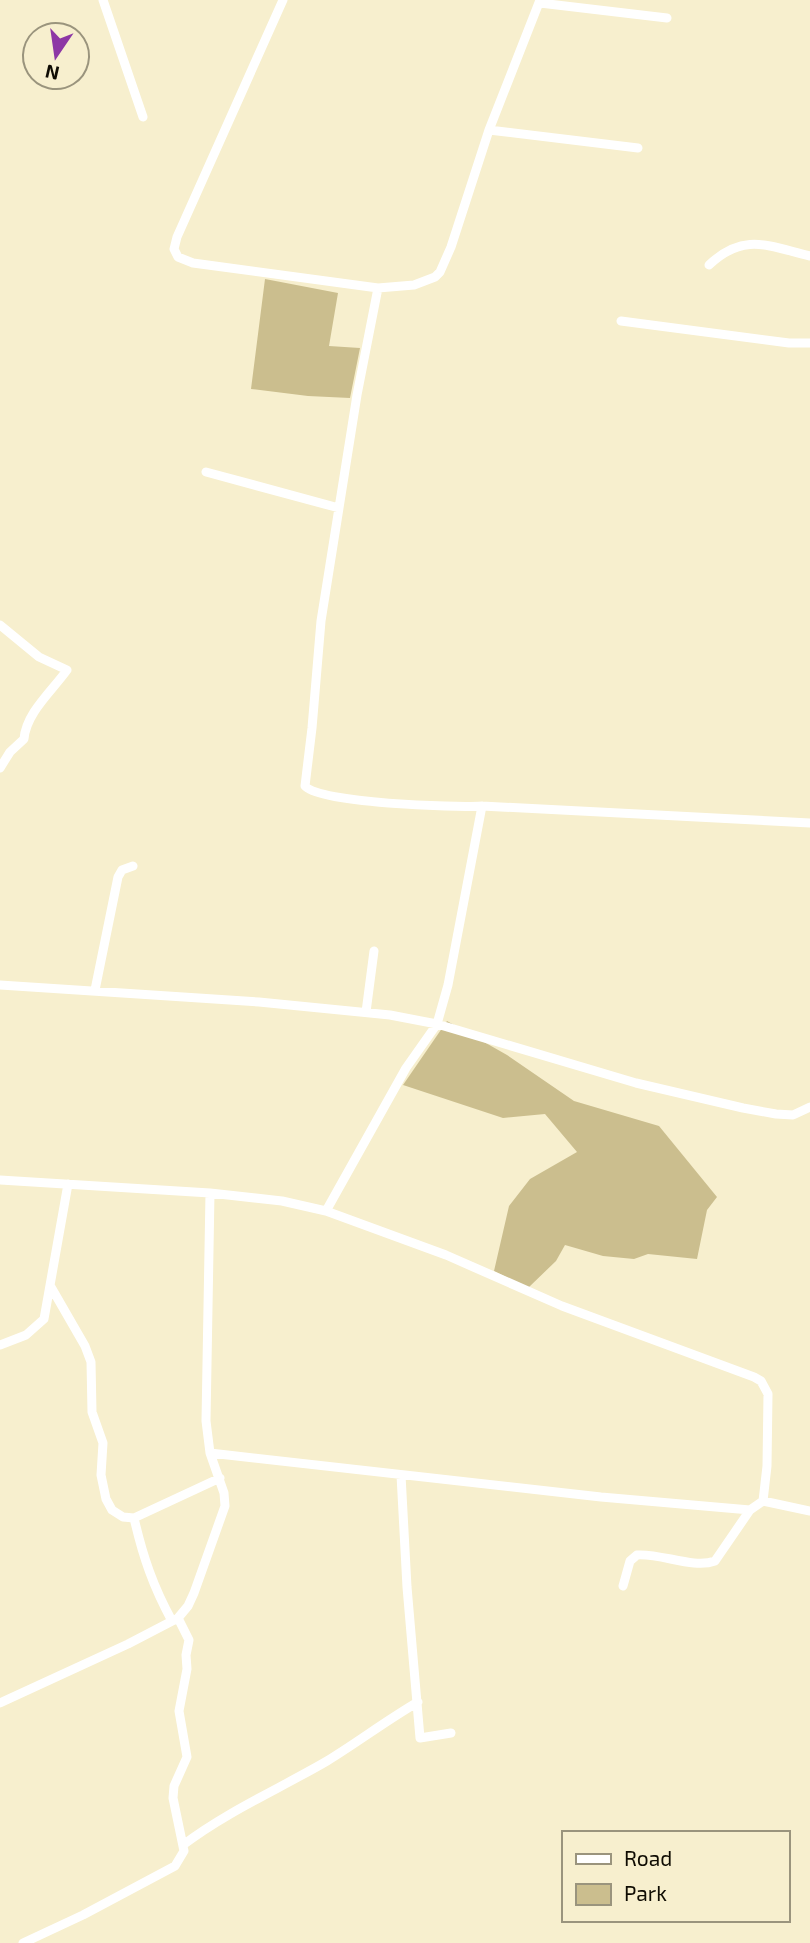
<svg xmlns="http://www.w3.org/2000/svg" width="810" height="1943" font-family="'Exo 2',sans-serif">
  <style>
    .green { fill: #cbbe8e }
    .lines { fill: none; stroke-linecap: round; stroke-linejoin: round }
    .minor { stroke: #fff; stroke-width: 9 }
  </style>
  <rect width="100%" height="100%" fill="#f7efce"/>
  <path class="green" d="M265,279L338,293L329,346L360,348L350,398L308,396L251,389Z
    M447,1021L507,1055L574,1101L659,1126L717,1197L707,1210L697,1259L648,1254L634,1259L603,1256L565,1245L556,1261L528,1288L494,1271L509,1206L530,1179L577,1152L545,1114L503,1118L403,1085Z"/>
  <g class="lines">
    <path class="minor" d="M103,0L143,117
      M283,0L177,237L174,249L178,257L193,263L378,288L414,285L435,277L440,272L451,247L489,130L540,0
      M540,3L667,18
      M489,130L638,148
      M709,265C744,232 768,246 810,256
      M621,321L789,343H810
      M206,472L339,508
      M0,625L39,657L67,670C52,691 26,713 24,739L10,752L0,768
      M482,806L810,823
      M0,985L259,1002L390,1015L437,1024L636,1083L743,1108L776,1114L793,1115L810,1107
      M95,990L118,877L122,870L133,866
      M366,1012L374,951
      M0,1180L210,1193L282,1201L326,1211L446,1255L562,1306L754,1377L761,1381L768,1394L767,1466L763,1501L750,1510L715,1561C693,1569 661,1553 637,1555L630,1561L623,1586
      M326,1211L406,1068L437,1024L448,985L482,806C455,808 319,803 305,786L312,728L321,621L357,395L378,288
      M51,1287L85,1346L91,1362L92,1412L103,1443L101,1475L106,1499L112,1510L123,1517L134,1518L220,1478
      M0,1345L26,1335L44,1319L68,1184
      M210,1453L601,1497L750,1510
      M401,1475L407,1587L420,1738L451,1733
      M763,1501L810,1511
      M134,1518C143,1557 153,1586 172,1621
      M0,1703L128,1644L178,1618L188,1606L194,1593L225,1506L224,1493L210,1453L206,1421L210,1193
      M183,1845C228,1811 279,1789 327,1761C358,1742 387,1720 418,1702
      M23,1943L83,1915L175,1866L184,1851L173,1798L174,1786L187,1757L179,1711L187,1669L186,1655L189,1640L178,1618"/>
  </g>
  <rect x="562" y="1831" width="228" height="91" fill="#f7efce" stroke="#9a947d" stroke-width="2"/>
  <rect x="576" y="1854" width="35" height="10" fill="#ffffff" stroke="#9a947d" stroke-width="2"/>
  <text x="624" y="1866" font-size="21" fill="#0f0c03">Road</text>
  <rect x="576" y="1884" width="35" height="21" fill="#cbbe8e" stroke="#9a947d" stroke-width="2"/>
  <text x="624" y="1901" font-size="21" fill="#0f0c03">Park</text>
  <g transform="translate(56 56) rotate(193)"><circle r="33" fill="#f7efce" stroke="#9a947d" stroke-width="2"/>
  <path d="M0-5L12 26L0 18L-12 26Z" fill="#8d37a5"/>
  <text y="-10" font-size="19" font-weight="bold" text-anchor="middle" fill="#0f0c03">N</text>
  </g>
</svg>
